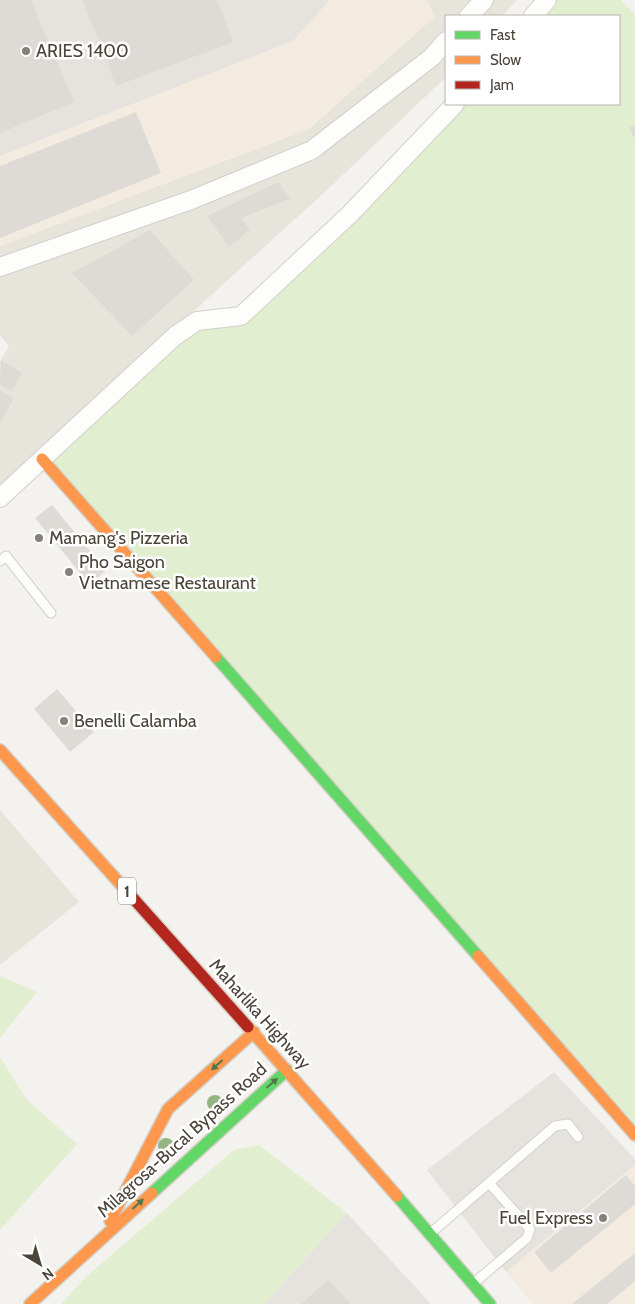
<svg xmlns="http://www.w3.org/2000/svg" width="635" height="1304" font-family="Cabin,sans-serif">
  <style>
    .residential { fill: #e7e4dc }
    .commercial { fill: #f3ebdf }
    .industrial { fill: #e6e2de }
    .green { fill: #e1eecf }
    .building { fill: #dedbd6 }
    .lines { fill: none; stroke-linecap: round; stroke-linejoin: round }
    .lane-casing { stroke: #d2d0cb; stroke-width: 11 }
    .street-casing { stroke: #d2d0cb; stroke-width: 20 }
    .fast-casing { stroke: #d3cfc5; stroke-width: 14 }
    .slow-casing { stroke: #d3cfc5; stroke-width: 14 }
    .jam-casing { stroke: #d3cfc5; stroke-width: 14 }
    .lane { stroke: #fdfdfc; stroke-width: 9 }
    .street { stroke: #fdfdfc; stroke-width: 18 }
    .fast { stroke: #63d668; stroke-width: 11 }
    .slow { stroke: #ff974d; stroke-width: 11 }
    .jam { stroke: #b3261e; stroke-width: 11 }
    .tree { fill: #96b382 }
    .oneway { fill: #537749 }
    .poi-dot { fill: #868178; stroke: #fff; stroke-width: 2 }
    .labels { text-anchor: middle; stroke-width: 5; stroke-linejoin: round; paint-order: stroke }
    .shield { fill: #fff; stroke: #817c74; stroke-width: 1 }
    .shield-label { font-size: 16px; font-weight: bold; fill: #4b4439 }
    .poi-label { font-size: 18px; fill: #4b4439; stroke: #fff; text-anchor: start }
    .street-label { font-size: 18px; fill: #4b4439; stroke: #fff }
  </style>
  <rect width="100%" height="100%" fill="#f4f2ee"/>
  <path class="residential" d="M427,0H517L502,16H446V77L326,191L0,487V362L9,346L0,335V246L309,129L434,17Z
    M0,810L79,902L0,965Z"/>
  <path class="commercial" d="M330,0H427L434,17L309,129L0,246V156L293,41Z
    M635,1165V1304H533L506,1272Z"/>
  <path class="industrial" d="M0,0H330L293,41L0,156Z
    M554,1072L635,1159V1165L506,1272L427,1170Z
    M347,1213L431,1304H264Z"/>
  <path class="green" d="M543,0H621L635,15V1124L48,462L173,337L233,318L451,104H619V16H529Z
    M0,976L37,992L0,1038Z
    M0,1057L27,1100L77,1144L0,1230Z
    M259,1145L347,1213L264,1304H61L88,1275L234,1150Z"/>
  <path class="building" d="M0,0H31L74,102L0,133Z
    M83,0H217L233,42L116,86Z
    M136,112L161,173L0,238V166Z
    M635,125V139L629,128Z
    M279,182L290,199L241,218L250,230L229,247L207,216Z
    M150,230L194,280L132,336L72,273Z
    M1,360L22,373L12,392L0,384Z
    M0,390L14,398L0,424Z
    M52,505L106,570L90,585L35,518Z
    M57,689L94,732L70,752L34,709Z
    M626,1175L635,1186V1204L551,1273L534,1252Z
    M635,1253V1281L607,1304H572Z
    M328,1280L351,1304H301Z"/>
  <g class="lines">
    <defs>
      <path id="lane" d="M0,561L6,556L51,613
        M432,1232L555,1126L568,1124L578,1137
        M474,1283L527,1238L530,1229L489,1183"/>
      <path id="street" d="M469,16L484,0
        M533,16L547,0
        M0,267L191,200L312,150L432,57L446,41
        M0,498L175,336L197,321L241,316L350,214L455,104"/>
      <path id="fast" d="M216,657L478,956
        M152,1193L287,1070
        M397,1196L490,1304"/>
      <path id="slow" d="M42,459L216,657
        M0,750L124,888
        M478,956L635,1135
        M248,1027L397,1196
        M110,1221L168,1109L254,1032
        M30,1304L152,1193"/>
      <path id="jam" d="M124,888L248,1027"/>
    </defs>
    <use href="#lane" class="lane-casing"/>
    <use href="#street" class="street-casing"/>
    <use href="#fast" class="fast-casing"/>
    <use href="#slow" class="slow-casing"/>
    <use href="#jam" class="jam-casing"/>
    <use href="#lane" class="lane"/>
    <use href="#street" class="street"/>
    <use href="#fast" class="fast"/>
    <use href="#slow" class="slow"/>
    <use href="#jam" class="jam"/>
  </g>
  <g class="tree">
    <circle cx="215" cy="1103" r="8"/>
    <circle cx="166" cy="1146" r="8"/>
  </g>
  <defs><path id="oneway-solid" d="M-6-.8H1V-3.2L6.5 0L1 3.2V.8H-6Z" transform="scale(1.25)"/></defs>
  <g class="oneway">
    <use href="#oneway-solid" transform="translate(217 1065) rotate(138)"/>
    <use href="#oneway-solid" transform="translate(272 1083) rotate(-41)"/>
    <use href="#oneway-solid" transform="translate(138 1204) rotate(-42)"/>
  </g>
  <g class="poi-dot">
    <circle cx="26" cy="51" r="5"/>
    <circle cx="39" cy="538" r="5"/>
    <circle cx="69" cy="572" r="5"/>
    <circle cx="64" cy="721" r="5"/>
    <circle cx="603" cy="1218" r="5"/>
  </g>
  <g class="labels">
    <rect class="shield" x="118" y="877.5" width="18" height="27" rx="4"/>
    <g class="shield-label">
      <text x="127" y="897">1</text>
    </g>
    <g class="poi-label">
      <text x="36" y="57">ARIES 1400</text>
      <text x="49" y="544">Mamang's Pizzeria</text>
      <text x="79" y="568">Pho Saigon<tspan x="79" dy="21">Vietnamese Restaurant</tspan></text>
      <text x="74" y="727">Benelli Calamba</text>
      <text x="593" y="1224" text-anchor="end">Fuel Express</text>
    </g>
    <g class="street-label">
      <text transform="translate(260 1014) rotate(48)" y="6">Maharlika Highway</text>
      <text transform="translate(182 1140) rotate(-42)" y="6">Milagrosa-Bucal Bypass Road</text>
    </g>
  </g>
  <rect x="445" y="15" width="175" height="90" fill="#ffffff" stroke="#b7b4b0"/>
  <rect x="455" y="31" width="25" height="8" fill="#63d668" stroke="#b7b4b0"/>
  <text x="490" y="40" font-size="15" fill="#4b4439">Fast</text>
  <rect x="455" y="56" width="25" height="8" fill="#ff974d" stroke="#b7b4b0"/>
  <text x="490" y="65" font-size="15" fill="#4b4439">Slow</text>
  <rect x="455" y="81" width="25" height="8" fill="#b3261e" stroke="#b7b4b0"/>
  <text x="490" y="90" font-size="15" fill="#4b4439">Jam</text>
  <g transform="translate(40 1264) rotate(142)" stroke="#ffffff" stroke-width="4" paint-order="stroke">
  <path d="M0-4L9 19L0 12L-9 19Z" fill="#4b4439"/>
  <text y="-8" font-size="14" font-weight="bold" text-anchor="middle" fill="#4b4439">N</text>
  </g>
</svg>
